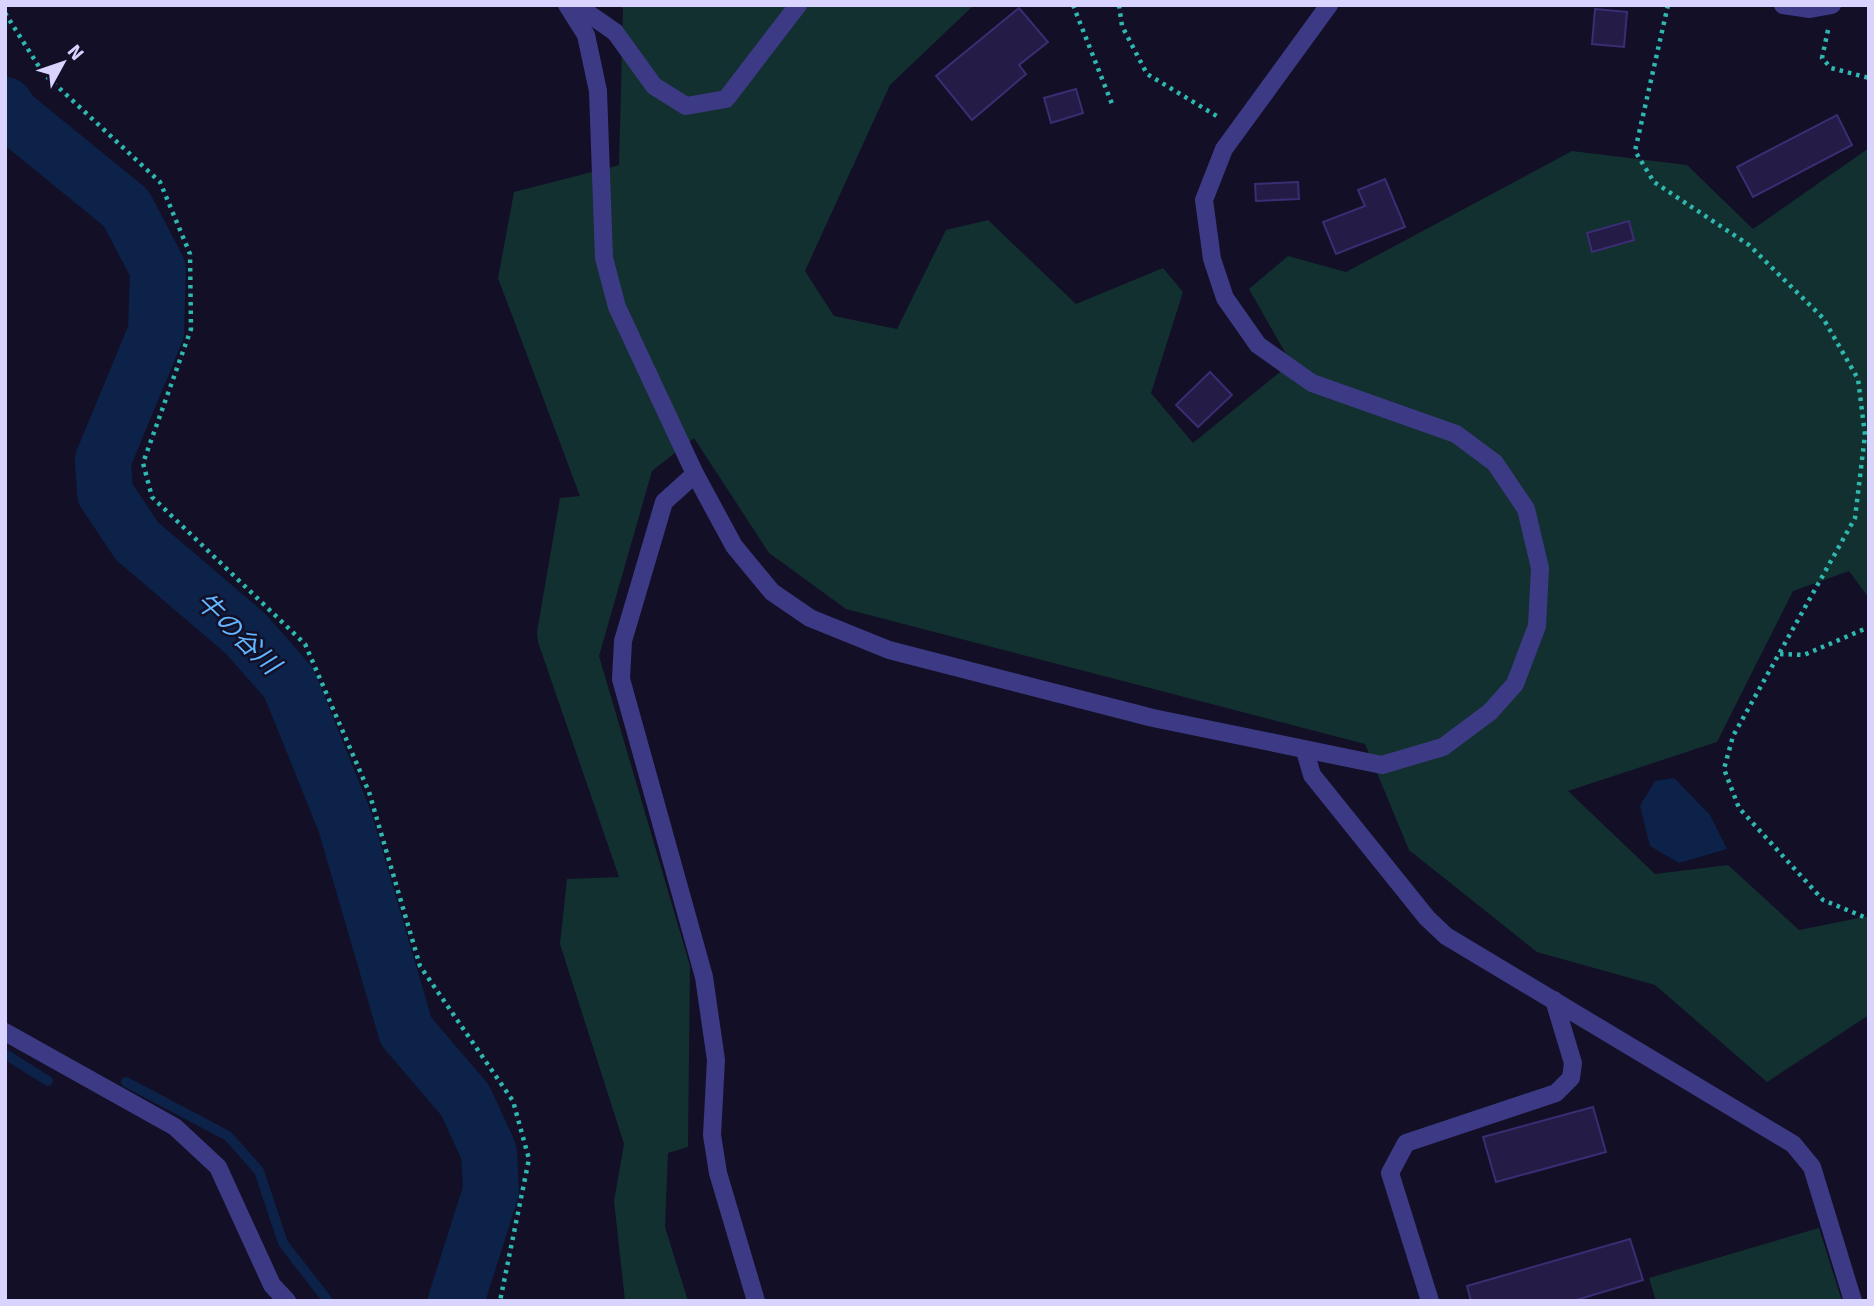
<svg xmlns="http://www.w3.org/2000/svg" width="1874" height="1306" font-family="Signika,'Noto Sans JP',sans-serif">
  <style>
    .green { fill: #12302f }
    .water { fill: #0c2248 }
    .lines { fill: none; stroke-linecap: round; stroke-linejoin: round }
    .stream { stroke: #0c2248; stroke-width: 10 }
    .river { stroke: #0c2248; stroke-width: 56 }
    .building { fill: #241b47; stroke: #3b2d73; stroke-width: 2 }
    .path { stroke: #2fb8b0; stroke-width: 4.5; stroke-dasharray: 3.5 5; stroke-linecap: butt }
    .minor { stroke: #3d3a85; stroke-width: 18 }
    .tertiary { stroke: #3d3a85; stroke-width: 18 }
    .labels { text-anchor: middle; stroke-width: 5; stroke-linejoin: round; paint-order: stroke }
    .water-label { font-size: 26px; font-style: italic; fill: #62b6ff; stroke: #130f26 }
  </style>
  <rect width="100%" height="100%" fill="#130f26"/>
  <path class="green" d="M619,5H974L890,85L805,271L834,316L897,329L946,230L988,220L1076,304L1163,268L1183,292L1151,393L1193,443L1291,363L1249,289L1288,256L1346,272L1572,151L1687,165L1753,229L1869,148V598L1849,571L1793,591L1717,742L1568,791L1655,874L1728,865L1799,930L1869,916V1015L1767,1082L1655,985L1537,952L1409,850L1365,744L846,609L769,553L694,438L652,471L599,656L690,966L688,1147L668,1153L665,1227L688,1301H625L614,1201L624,1144L560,944L567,879L619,877L538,642L537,632L560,498L580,496L498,278L514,192L619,165L623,9Z
    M1819,1228L1842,1301H1656L1649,1278Z"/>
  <path class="water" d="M1674,778L1710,815L1727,849L1679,863L1650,846L1640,806L1655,781Z"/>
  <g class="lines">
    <path class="stream" d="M5,1054L48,1081
      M126,1082L228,1136L259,1171L283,1243L328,1301"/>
    <path class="river" d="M5,105L13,116L126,208L158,269L156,332L103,460L105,493L137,541L246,634L289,683L345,822L406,1031L465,1100L489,1152L491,1191L456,1301"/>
  </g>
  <path class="building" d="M1019,8L1048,42L1019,65L1026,74L972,120L936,76Z
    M1595,9L1627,12L1624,47L1592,44Z
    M1076,89L1083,113L1051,123L1044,98Z
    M1837,115L1852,145L1753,197L1737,167Z
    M1385,179L1405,227L1336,254L1323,222L1365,206L1358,190Z
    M1298,182L1299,199L1256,201L1255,184Z
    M1629,221L1634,240L1592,252L1587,233Z
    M1210,372L1232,395L1198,427L1176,405Z
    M1593,1107L1606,1152L1496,1182L1483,1137Z
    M1630,1239L1643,1280L1573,1301H1471L1467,1286Z"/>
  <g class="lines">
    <path class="path" d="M1073,5L1112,104
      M1119,5L1122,26L1147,74L1220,118
      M1668,5L1635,151L1654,182L1749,245L1823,318L1858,379L1865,435L1855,518L1733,736L1724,769L1739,808L1823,900L1869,919
      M5,13L43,73L160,182L190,254L191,329L143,463L152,497L305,644L369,792L420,966L513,1101L529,1159L500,1301
      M1828,30L1822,58L1831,68L1869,78
      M1780,654L1804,655L1869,627"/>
    <path class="minor" d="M576,5L615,32L654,86L686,106L726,99L798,5
      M695,474L664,502L623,641L621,679L704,977L716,1060L712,1135L718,1173L756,1301
      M1305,751L1312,775L1427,918L1446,936L1793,1144L1812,1167L1853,1301
      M5,1032L175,1127L218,1167L272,1285L287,1301
      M1430,1301L1390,1173L1406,1143L1556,1093L1571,1078L1573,1063L1554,1000"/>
    <path class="tertiary" d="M567,5L586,35L598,91L604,258L617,307L695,474L734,546L772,592L810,618L889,650L1153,718L1382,765L1443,747L1490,712L1515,684L1537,626L1540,568L1526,509L1495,463L1456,434L1312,383L1258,345L1225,298L1212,259L1204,200L1224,149L1329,5
      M1783,5L1810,9L1832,5"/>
  </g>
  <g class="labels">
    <g class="water-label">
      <text transform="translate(238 633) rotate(44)" y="9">牛の谷川</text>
    </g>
  </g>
  <rect width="1874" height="1306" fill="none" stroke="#d9d4ff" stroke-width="14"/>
  <g transform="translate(63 63) rotate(50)" stroke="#130f26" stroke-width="5" paint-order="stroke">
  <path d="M0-5L12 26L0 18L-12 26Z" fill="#d9d4ff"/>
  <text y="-10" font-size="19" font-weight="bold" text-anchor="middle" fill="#d9d4ff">N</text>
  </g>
</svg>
